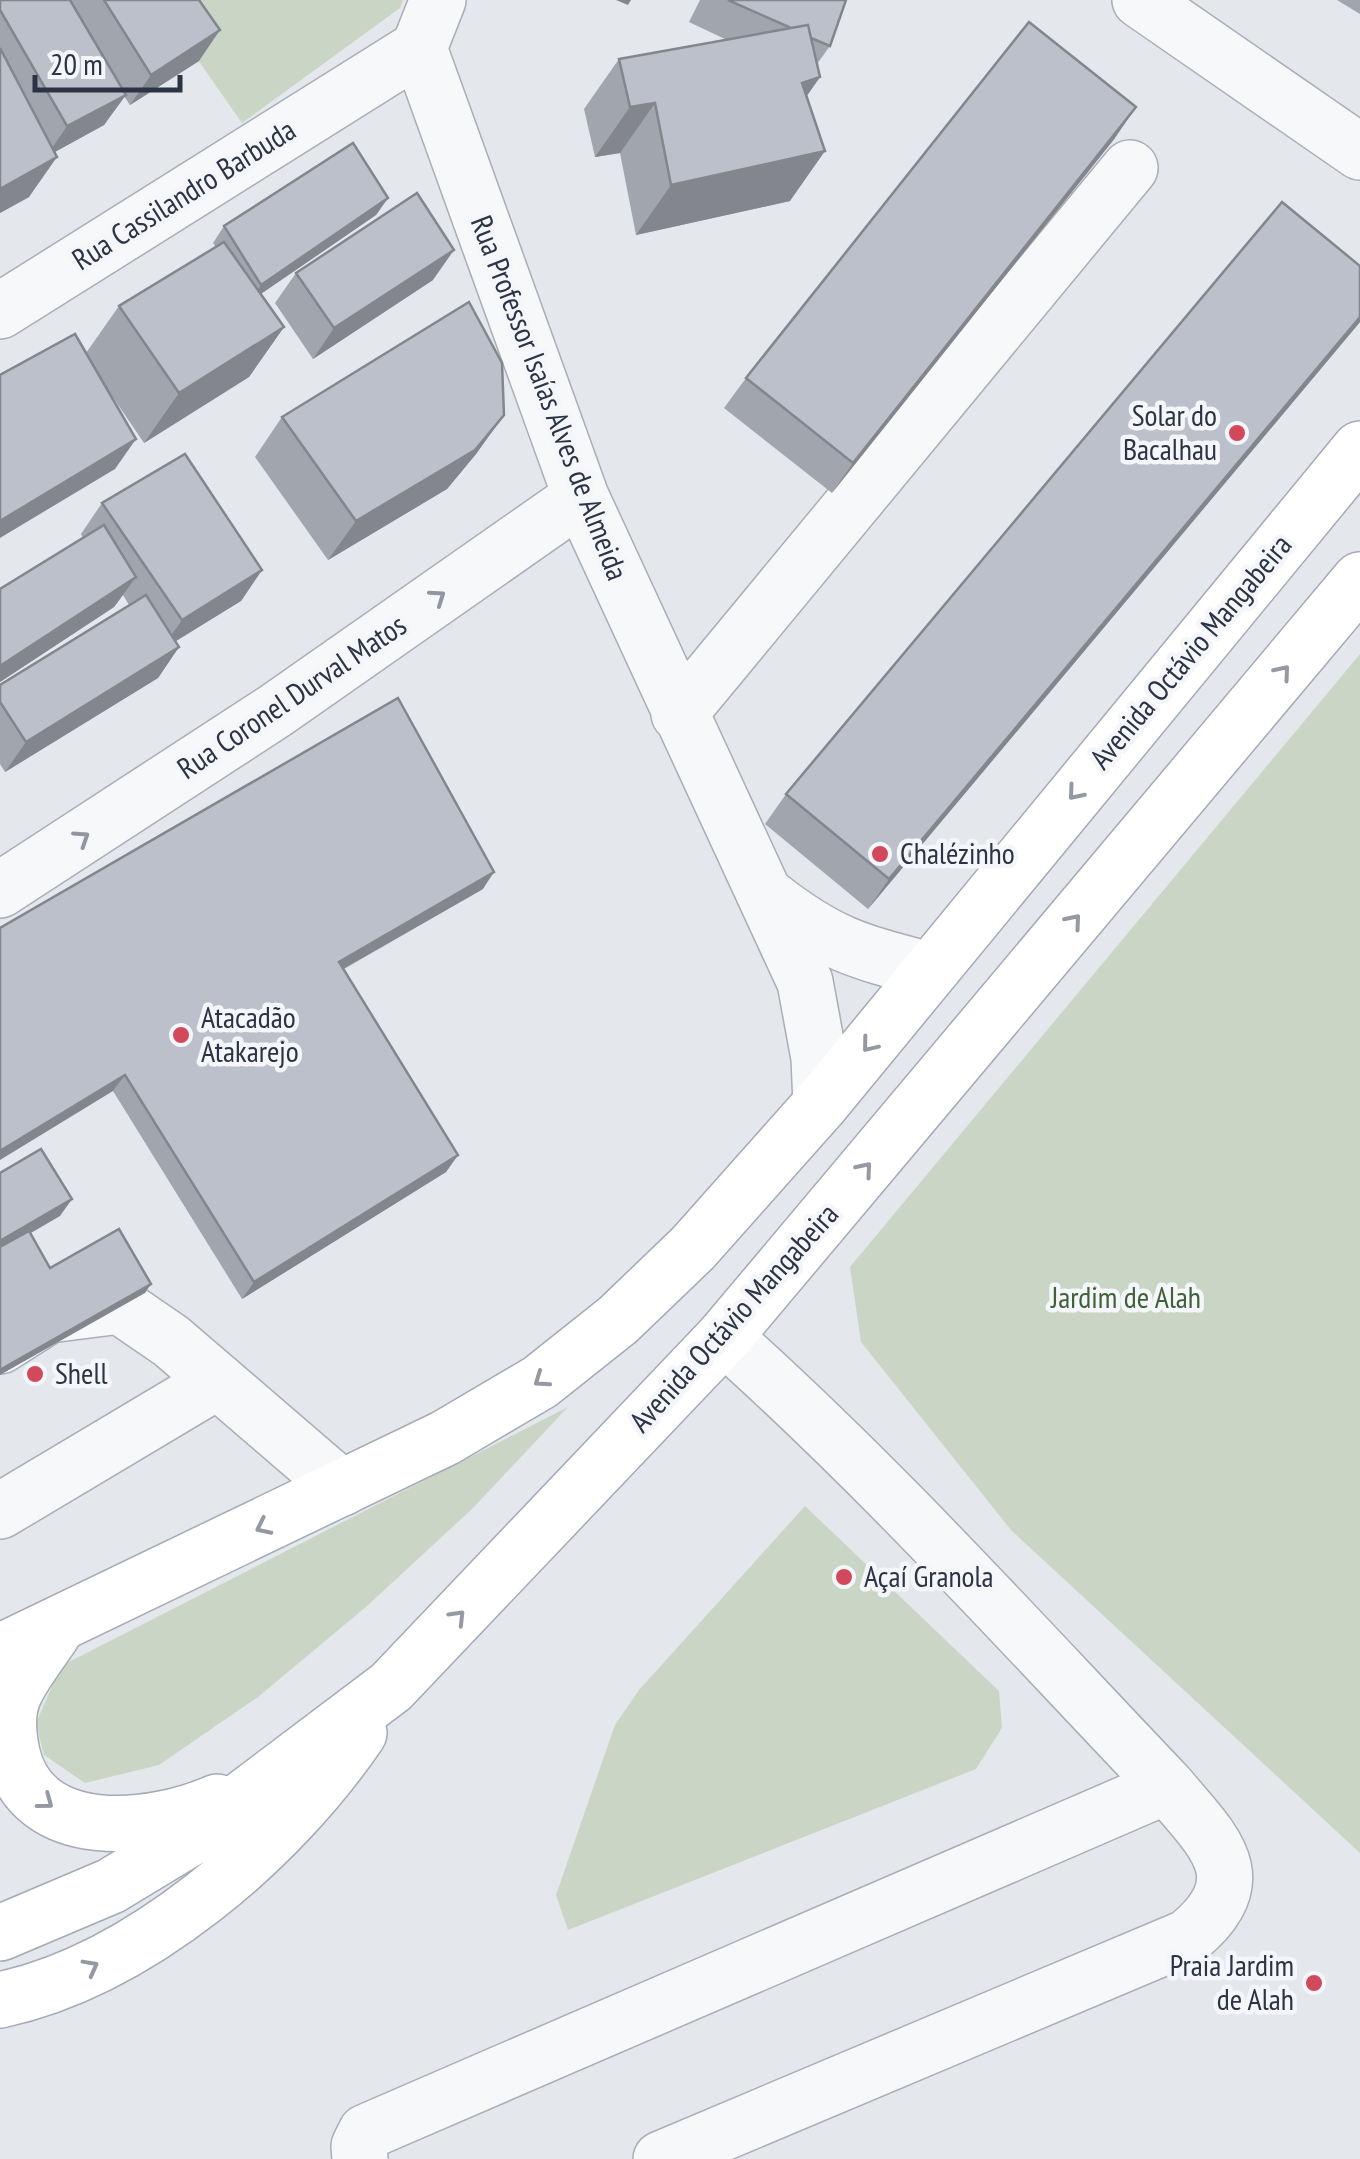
<svg xmlns="http://www.w3.org/2000/svg" width="1360" height="2159" font-family="'PT Sans Narrow',sans-serif">
  <style>
    .green { fill: #c9d6c5 }
    .lines { fill: none; stroke-linecap: round; stroke-linejoin: round }
    .minor-casing { stroke: #a9aeb7; stroke-width: 58 }
    .major-casing { stroke: #a3abb8; stroke-width: 58 }
    .minor { stroke: #f7f8fa; stroke-width: 55 }
    .major { stroke: #fff; stroke-width: 55 }
    .wall { fill: #a1a5ae }
    .shaded-wall { fill: #83868d }
    .building { fill: #bbc0ca; stroke: #83868d; stroke-width: 2.5 }
    .oneway { stroke: #9196a0 }
    .oneway2 { stroke: #959aa2 }
    .poi-dot { fill: #d1495b; stroke: #f4f6f9; stroke-width: 4 }
    .labels { text-anchor: middle; stroke-width: 9; stroke-linejoin: round; paint-order: stroke }
    .street-label { font-size: 30px; fill: #2b3445; stroke: #f4f6f9 }
    .poi-label { font-size: 30px; fill: #2b3445; stroke: #f4f6f9; text-anchor: start }
    .park-label { font-size: 30px; fill: #3f6138; stroke: #f4f6f9 }
  </style>
  <rect width="100%" height="100%" fill="#e4e7ec"/>
  <path class="green" d="M156,0H403L400,8L242,123Z
    M1360,654V1853L1011,1530L861,1342L850,1267Z
    M568,1407L472,1509L367,1606L258,1697L159,1765L85,1783L44,1755L36,1723L61,1666Z
    M805,1506L999,1691L1002,1728L976,1769L568,1930L556,1895L615,1725L639,1690Z"/>
  <g class="lines">
    <defs>
      <path id="minor" d="M438,0L419,48L581,497L805,982L819,1058L821,1104
        M1140,0L1360,152
        M0,311L419,48
        M679,714L1130,168
        M0,890L275,711L581,497
        M770,898C829,944 857,951 928,970
        M0,1346L49,1315L120,1306L171,1341L342,1488
        M0,1511L218,1381
        M360,2159L359,2146L366,2132L1167,1786C1022,1634 881,1477 724,1337
        M661,2159L1188,1937C1259,1878 1213,1841 1167,1786"/>
      <path id="major" d="M57,1627C44,1648 26,1669 15,1692C6,1710 8,1734 12,1753C31,1844 152,1831 217,1802
        M0,1652L445,1438L540,1382L618,1320L693,1248L821,1104L1360,449
        M0,1933L111,1886L192,1837L391,1687L724,1337L1360,580
        M0,2000C139,1970 281,1848 359,1733"/>
    </defs>
    <use href="#minor" class="minor-casing"/>
    <use href="#major" class="major-casing"/>
    <use href="#minor" class="minor"/>
    <use href="#major" class="major"/>
  </g>
  <path class="wall" d="M0,0H199V61L130,105L124,96L104,125L54,152L29,197L0,213Z
    M700,0H846L830,46L817,64L820,77L806,97L790,201L636,235L620,153L595,157L584,109L619,59L727,40L689,22Z
    M1337,0H1360V14Z
    M1115,138L832,493L724,408L746,378Z
    M388,198L376,215L261,294L284,327L249,377L144,443L110,393L115,469L86,353L119,306L216,247L213,243L224,226Z
    M1360,266V322L868,909L765,824L786,794Z
    M296,273L433,280L313,359L275,303Z
    M504,415L476,454L447,489L328,560L255,457L282,417Z
    M102,503L262,570L241,601L175,641L179,647L158,678L5,772L0,764V685L129,605L123,595L114,607L0,682V589L83,538L81,534Z
    M483,889L344,969L458,1155L446,1172L242,1299L113,1091L0,928Z"/>
  <path class="shaded-wall" d="M616,0H631L628,5Z
    M220,30L199,61L130,105L151,75Z
    M820,77L785,127L802,83Z
    M126,95L104,125L46,157L67,126Z
    M655,103L620,153L595,157L630,107Z
    M1136,107L1115,138L832,493L853,463Z
    M825,151L790,201L636,235L671,185Z
    M57,157L29,197L0,213V189Z
    M388,198L376,215L249,302L261,285Z
    M454,250L433,280L313,359L334,328Z
    M1360,317V322L868,909L889,879Z
    M284,327L249,377L144,443L179,393Z
    M504,415L476,454L447,489L328,560L356,521Z
    M136,439L115,469L0,538V521Z
    M262,570L241,601L160,651L182,620Z
    M136,577L114,607L0,682V666Z
    M179,647L158,678L5,772L26,742Z
    M494,872L483,889L327,978L339,962Z
    M125,1075L113,1091L0,1160V1151Z
    M458,1155L446,1172L242,1299L254,1282Z
    M72,1199L60,1216L0,1251V1241Z
    M151,1284L145,1293L0,1375V1370Z"/>
  <path class="building" d="M0,0H70L126,95L67,126L0,10Z
    M104,0H199L220,30L151,75Z
    M728,0H846L830,46L811,38L808,25L791,28Z
    M1029,22L1136,107L853,463L746,378Z
    M808,25L820,77L802,83L825,151L671,185L655,103L630,107L619,59Z
    M0,48L57,157L0,189Z
    M353,143L388,198L261,285L224,226Z
    M417,193L454,250L334,328L296,273Z
    M1282,202L1360,266V317L889,879L786,794Z
    M224,242L284,327L179,393L119,306Z
    M469,302L502,363L504,415L475,450L356,521L282,417Z
    M75,334L136,439L0,521V375Z
    M185,454L262,570L182,620L102,503Z
    M104,525L136,577L0,666V589Z
    M146,595L179,647L26,742L0,702V685Z
    M398,698L494,872L339,962L458,1155L254,1282L125,1075L0,1151V928Z
    M41,1149L72,1199L0,1241V1173Z
    M119,1229L151,1284L0,1370V1247L29,1231L50,1268Z"/>
  <defs><path id="oneway-chevron" d="M-2-3.5L2.5 0L-2 3.5" fill="none" stroke-width="1.6" stroke-linecap="round" stroke-linejoin="round" transform="scale(2.5)"/></defs>
  <g class="oneway">
    <use href="#oneway-chevron" transform="translate(438 597) rotate(-35)"/>
    <use href="#oneway-chevron" transform="translate(82 838) rotate(-33)"/>
  </g>
  <g class="oneway2">
    <use href="#oneway-chevron" transform="translate(1283 672) rotate(-50)"/>
    <use href="#oneway-chevron" transform="translate(1075 793) rotate(130)"/>
    <use href="#oneway-chevron" transform="translate(1074 921) rotate(-50)"/>
    <use href="#oneway-chevron" transform="translate(869 1045) rotate(129)"/>
    <use href="#oneway-chevron" transform="translate(865 1169) rotate(-50)"/>
    <use href="#oneway-chevron" transform="translate(541 1380) rotate(145)"/>
    <use href="#oneway-chevron" transform="translate(263 1527) rotate(154)"/>
    <use href="#oneway-chevron" transform="translate(458 1617) rotate(-46)"/>
    <use href="#oneway-chevron" transform="translate(46 1802) rotate(37)"/>
    <use href="#oneway-chevron" transform="translate(91 1967) rotate(-28)"/>
  </g>
  <g class="poi-dot">
    <circle cx="1237" cy="433" r="10"/>
    <circle cx="880" cy="854" r="10"/>
    <circle cx="181" cy="1035" r="10"/>
    <circle cx="35" cy="1374" r="10"/>
    <circle cx="844" cy="1577" r="10"/>
    <circle cx="1314" cy="1983" r="10"/>
  </g>
  <g class="labels">
    <g class="street-label">
      <text transform="translate(184 195) rotate(-32)" y="10">Rua Cassilandro Barbuda</text>
      <text transform="translate(549 398) rotate(69)" y="10">Rua Professor Isaías Alves de Almeida</text>
      <text transform="translate(1191 652) rotate(-50)" y="10">Avenida Octávio Mangabeira</text>
      <text transform="translate(292 697) rotate(-34)" y="10">Rua Coronel Durval Matos</text>
      <text transform="translate(734 1318) rotate(-48)" y="10">Avenida Octávio Mangabeira</text>
    </g>
    <g class="poi-label">
      <text x="1217" y="426" text-anchor="end">Solar do<tspan x="1217" dy="34">Bacalhau</tspan></text>
      <text x="900" y="864">Chalézinho</text>
      <text x="201" y="1028">Atacadão<tspan x="201" dy="34">Atakarejo</tspan></text>
      <text x="55" y="1384">Shell</text>
      <text x="864" y="1587">Açaí Granola</text>
      <text x="1294" y="1976" text-anchor="end">Praia Jardim<tspan x="1294" dy="34">de Alah</tspan></text>
    </g>
    <g class="park-label">
      <text x="1126" y="1308">Jardim de Alah</text>
    </g>
  </g>
  <path d="M35 75v15h145v-15" fill="none" stroke="#2b3445" stroke-width="5"/>
  <text x="50" y="75" font-size="30" fill="#2b3445" stroke="#f4f6f9" stroke-width="8" paint-order="stroke">20 m</text>
</svg>
